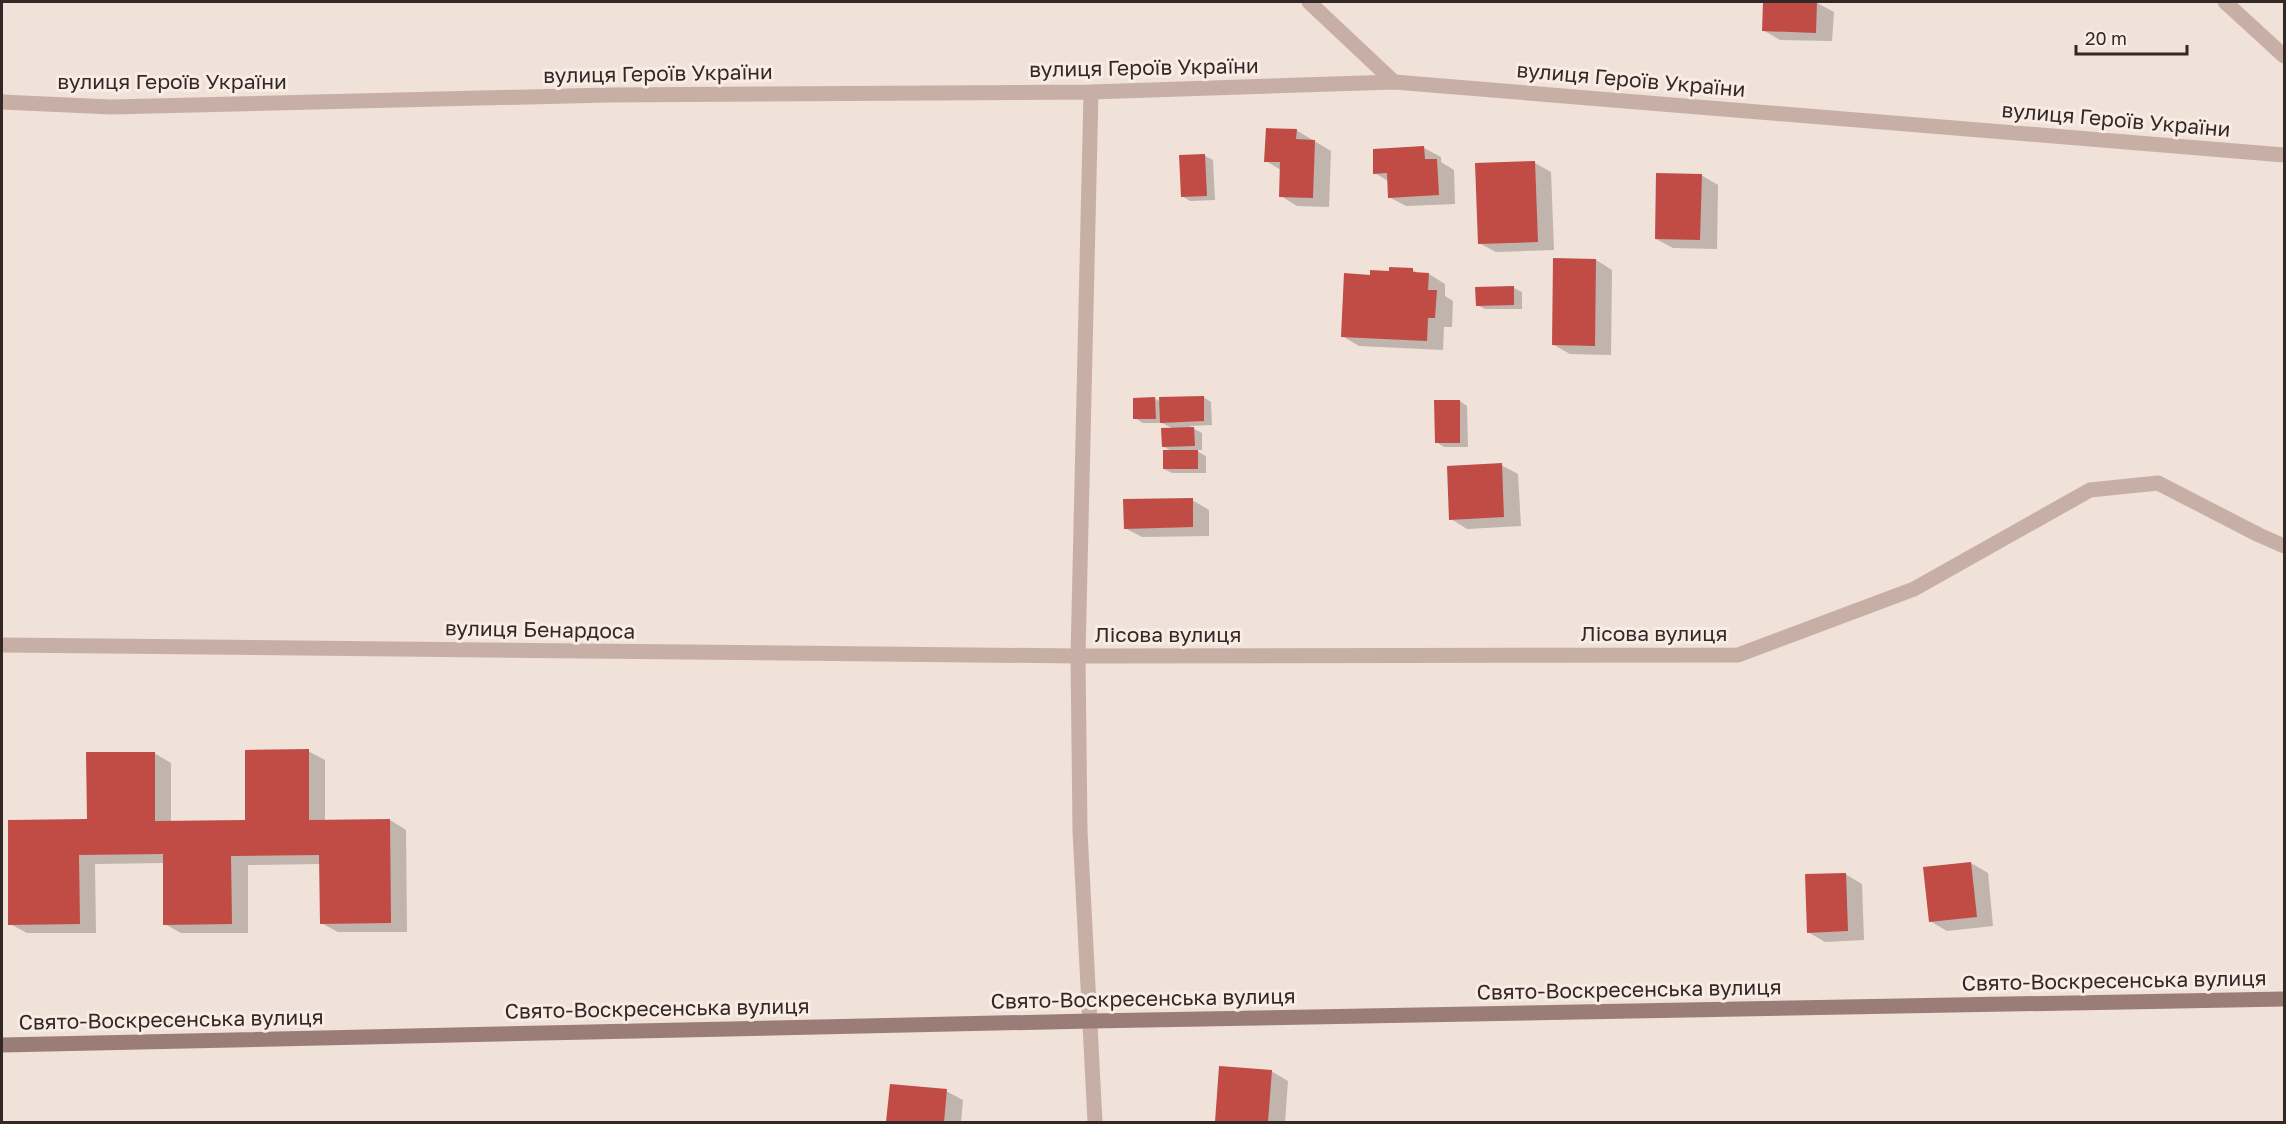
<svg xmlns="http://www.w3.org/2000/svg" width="2286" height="1124" font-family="'Golos Text',sans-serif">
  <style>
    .shadow { fill: #0003 }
    .building { fill: #c14c46 }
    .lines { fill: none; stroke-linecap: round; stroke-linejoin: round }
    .street { stroke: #c8afa6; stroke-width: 15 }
    .secondary { stroke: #9b7d77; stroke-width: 15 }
    .labels { text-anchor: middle; stroke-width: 6; stroke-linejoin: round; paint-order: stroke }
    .street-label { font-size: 21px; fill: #342826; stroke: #f8ece5 }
  </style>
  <rect width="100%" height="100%" fill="#f0e1d9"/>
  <path class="shadow" d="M1764,2L1817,3L1834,12L1832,41L1780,40L1763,30Z
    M1296,130L1331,151L1329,207L1297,206L1281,196V170L1266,161Z
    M1424,148L1441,157V162L1454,170L1455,204L1406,206L1389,197L1388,181L1375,173Z
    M1205,156L1213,160L1215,200L1190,201L1182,196Z
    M1535,163L1551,172L1554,250L1496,252L1479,243Z
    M1701,175L1718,185L1717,249L1673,248L1656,239Z
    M1596,260L1612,270L1611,355L1570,354L1554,345Z
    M1412,270L1420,274H1429L1445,284V296L1453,301L1452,327H1444L1443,350L1359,346L1342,336L1371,276Z
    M1514,288L1522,292V309H1485L1477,305Z
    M1203,397L1211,402L1212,425L1189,426L1202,433V450H1195L1206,456V473H1172L1164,469L1173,452L1163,446L1174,429L1162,423H1143L1135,418L1154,398L1161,402Z
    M1460,401L1467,406L1468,447H1444L1436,442Z
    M1501,465L1518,474L1521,526L1467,529L1451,519Z
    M1192,500L1209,510V536L1142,537L1125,528Z
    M308,751L325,760V821L390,820L406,830L407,932H338L321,923V864L248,865V933H181L165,924L164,863L95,864L96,933H27L10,924L88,820L154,753L171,763V822L247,821Z
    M1971,863L1988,873L1993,926L1947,931L1930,921Z
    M1845,874L1862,884L1864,940L1825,942L1808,932Z
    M1221,1068L1271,1071L1288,1081L1285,1122H1217Z
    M891,1086L946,1091L963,1100L961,1122H888Z"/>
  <path class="building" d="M1763,2H1817L1816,33L1762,31Z
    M1266,128L1297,129L1296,139L1315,140L1313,198L1279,197L1280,162H1264Z
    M1424,146L1425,159H1437L1439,195L1388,198L1387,173L1373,174V149Z
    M1205,154L1207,196L1181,197L1179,155Z
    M1535,161L1538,242L1478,244L1475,163Z
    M1656,173L1702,174L1700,240L1655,239Z
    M1553,258L1596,259L1595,346L1552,345Z
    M1389,267L1413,268V272L1429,273L1428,290H1437L1435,318H1428L1427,341L1341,337L1344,273L1370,275V270L1389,271Z
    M1514,286V305L1476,306L1475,287Z
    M1204,396V421L1160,423L1159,397Z
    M1155,397L1156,419H1133V398Z
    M1434,400H1460V443H1435Z
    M1194,427L1195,446L1162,447L1161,428Z
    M1163,450H1198V469H1163Z
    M1502,463L1504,517L1449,520L1447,466Z
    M1193,498V527L1124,529L1123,499Z
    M309,749V820L390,819L391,923L320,924L319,855L231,856L232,924L163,925V854L79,855L80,924L8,925V820L87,819L86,752H155V821L245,820V750Z
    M1971,862L1977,917L1929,922L1923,867Z
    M1846,873L1848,931L1807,933L1805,874Z
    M1219,1066L1272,1070L1268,1122H1215Z
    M890,1084L947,1089L944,1122H886Z"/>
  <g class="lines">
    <path class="street" d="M1309,2L1394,82
      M2225,2L2284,56
      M1091,92L1078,656L1080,831L1095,1122
      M2,102L111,107L608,95L1091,92L1394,82L2284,155
      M2,645L1078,656L1738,655L1914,589L2090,490L2158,483L2259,535L2284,546"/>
    <path class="secondary" d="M2,1045L1091,1021L2284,999"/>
  </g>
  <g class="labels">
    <g class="street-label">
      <text transform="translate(1144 68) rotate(-1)" y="7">вулиця Героїв України</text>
      <text transform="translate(658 74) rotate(-1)" y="7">вулиця Героїв України</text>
      <text transform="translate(1631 80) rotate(5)" y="7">вулиця Героїв України</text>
      <text x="172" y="89">вулиця Героїв України</text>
      <text transform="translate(2116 120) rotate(5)" y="7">вулиця Героїв України</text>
      <text transform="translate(540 630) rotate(1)" y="7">вулиця Бенардоса</text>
      <text x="1654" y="641">Лісова вулиця</text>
      <text x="1168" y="642">Лісова вулиця</text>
      <text transform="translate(2114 981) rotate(-1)" y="7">Свято-Воскресенська вулиця</text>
      <text transform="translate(1629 990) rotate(-1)" y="7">Свято-Воскресенська вулиця</text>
      <text transform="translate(1143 999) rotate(-1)" y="7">Свято-Воскресенська вулиця</text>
      <text transform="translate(657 1009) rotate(-1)" y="7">Свято-Воскресенська вулиця</text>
      <text transform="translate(171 1020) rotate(-1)" y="7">Свято-Воскресенська вулиця</text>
    </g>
  </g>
  <rect width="2286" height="1124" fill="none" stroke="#342826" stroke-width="6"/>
  <path d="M2076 45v9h111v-9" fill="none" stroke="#342826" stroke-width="3"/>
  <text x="2085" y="45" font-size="18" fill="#342826" stroke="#f8ece5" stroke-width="4.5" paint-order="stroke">20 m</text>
</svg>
